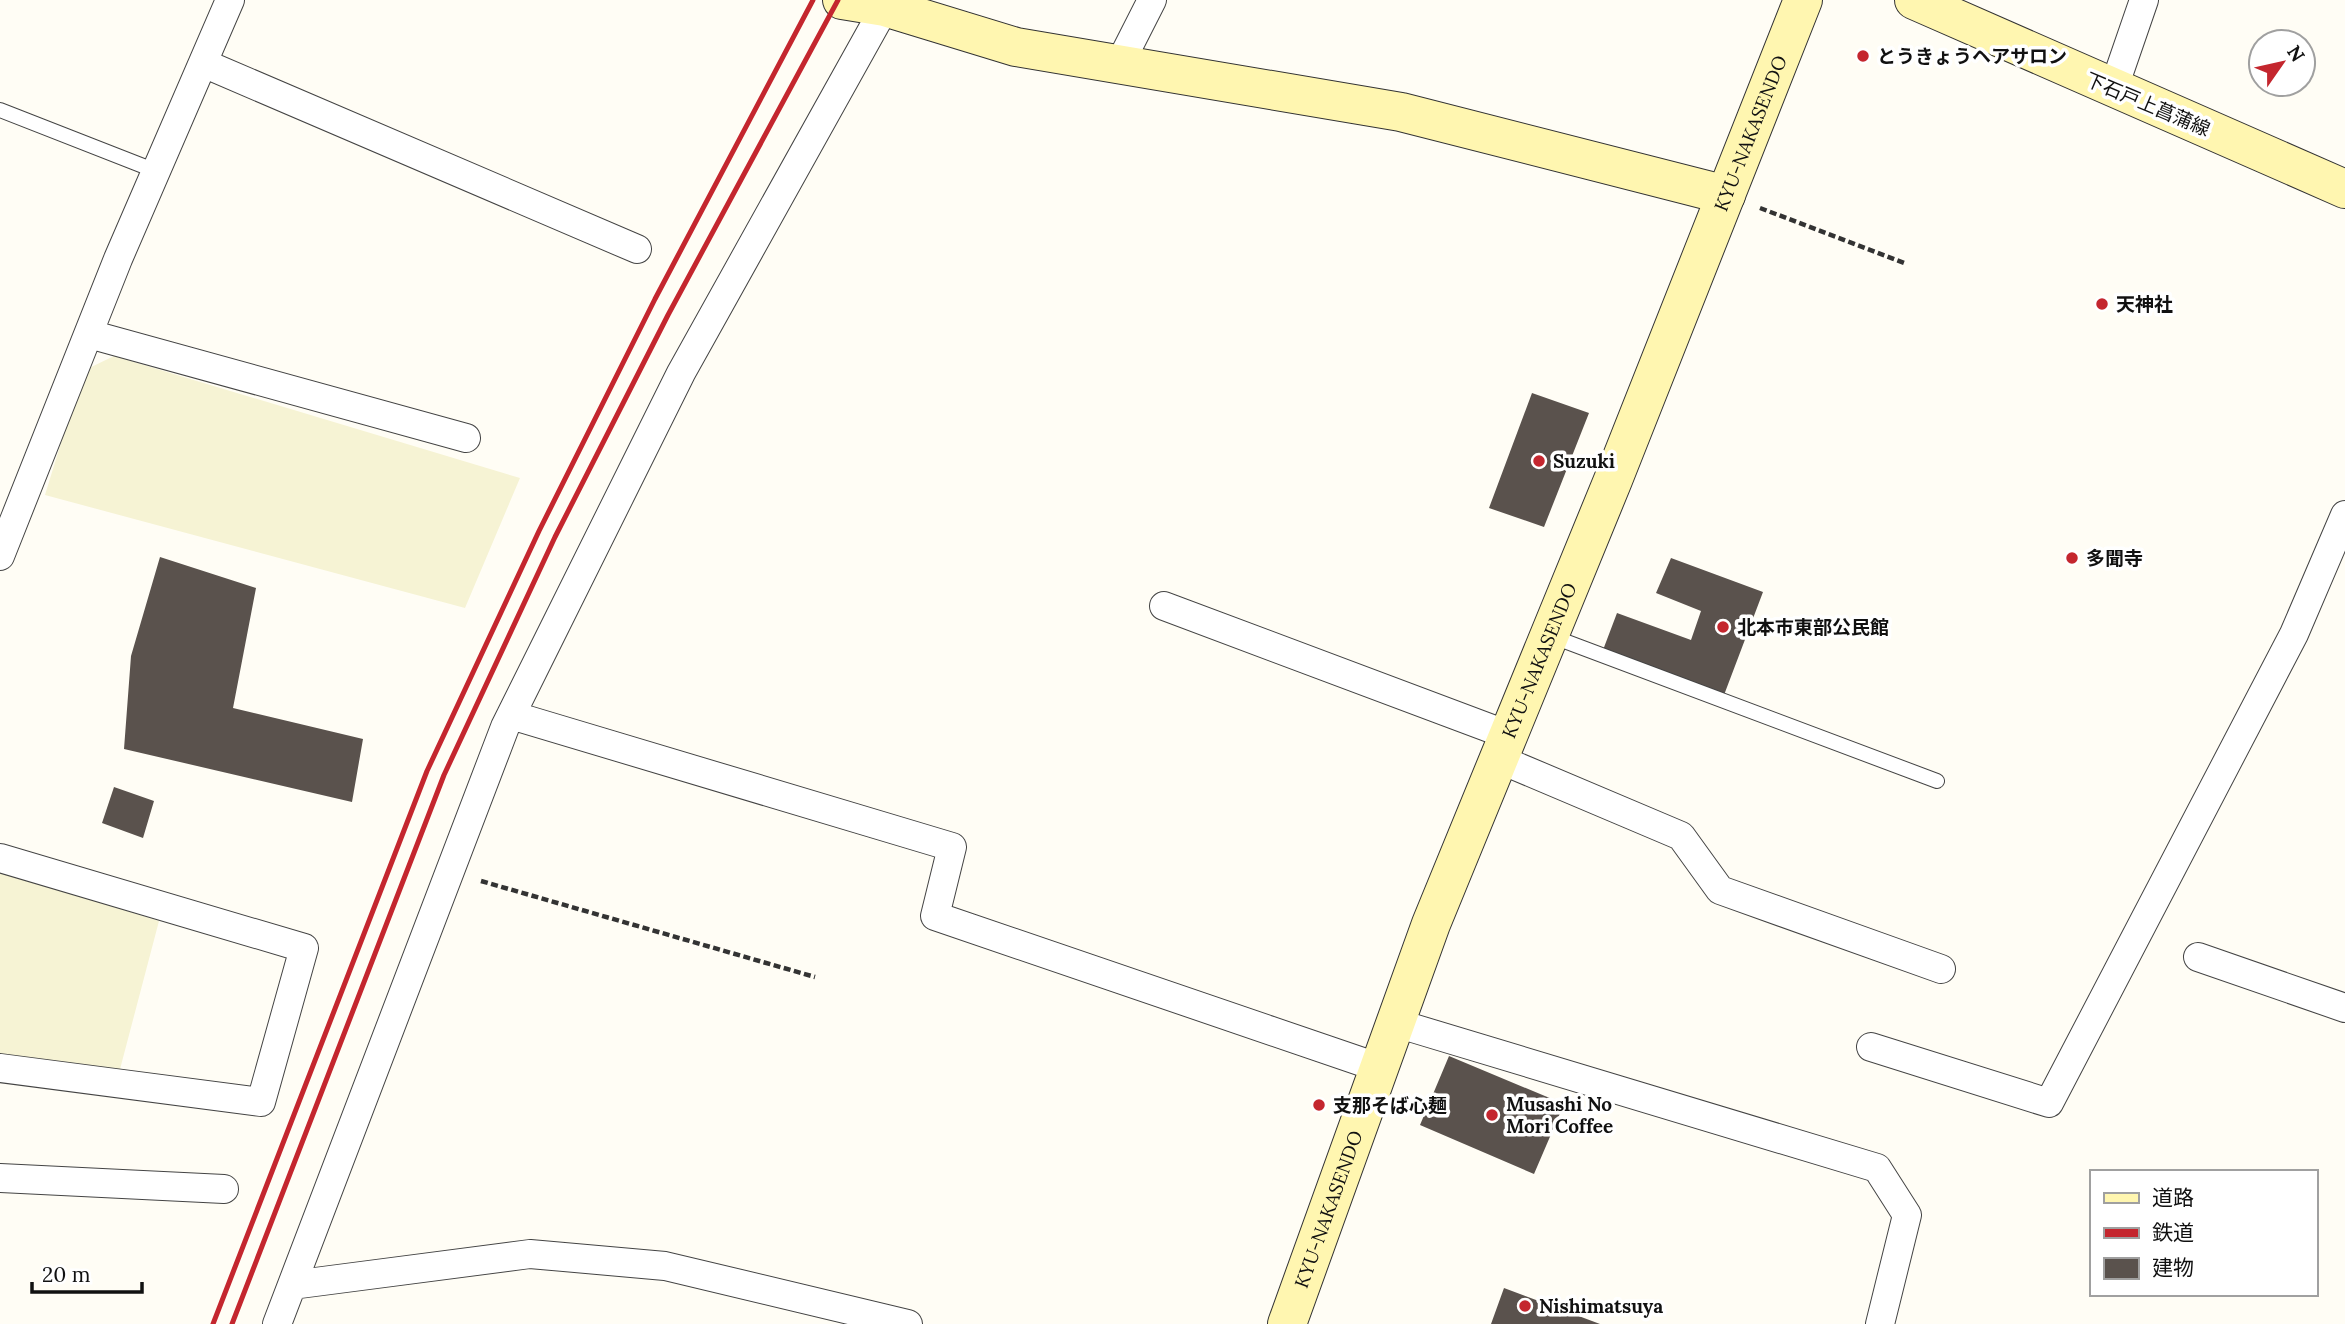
<svg xmlns="http://www.w3.org/2000/svg" width="2345" height="1324" font-family="Lora,'Noto Sans JP',serif">
  <style>
    .farmland { fill: #f6f3d4 }
    .building { fill: #5a524d }
    .lines { fill: none; stroke-linecap: round; stroke-linejoin: round }
    .lane-casing { stroke: #444; stroke-width: 16 }
    .street-casing { stroke: #444; stroke-width: 30 }
    .secondary-casing { stroke: #333; stroke-width: 40 }
    .path { stroke: #333; stroke-width: 4.5; stroke-dasharray: 7 3.5; stroke-linecap: butt }
    .lane { stroke: #fff; stroke-width: 14 }
    .street { stroke: #fff; stroke-width: 28 }
    .secondary { stroke: #fff6b0; stroke-width: 38 }
    .rail { stroke: #c4262e; stroke-width: 5 }
    .poi-dot { fill: #c4262e; stroke: #fff; stroke-width: 2.5 }
    .labels { text-anchor: middle; stroke-width: 7; stroke-linejoin: round; paint-order: stroke }
    .poi-label { font-size: 19px; font-weight: bold; fill: #111; stroke: #fff; text-anchor: start }
    .street-label { font-size: 19px; fill: #111; stroke: #fff }
  </style>
  <rect width="100%" height="100%" fill="#fffdf5"/>
  <path class="farmland" d="M114,356L520,478L465,608L45,495L83,371Z
    M0,871L159,921L119,1073L0,1060Z"/>
  <path class="building" d="M1532,393L1589,413L1544,527L1489,508Z
    M160,557L256,588L233,708L363,739L352,802L124,749L131,656Z
    M1671,558L1763,592L1724,695L1603,650L1617,613L1691,640L1701,611L1656,593Z
    M114,787L154,801L143,838L102,823Z
    M1449,1056L1564,1104L1534,1174L1420,1125Z
    M1504,1288L1600,1324H1491Z"/>
  <g class="lines">
    <defs>
      <path id="lane" d="M0,110L156,171
        M1551,636L1937,781"/>
      <path id="street" d="M203,63L637,249
        M1118,67L1152,0
        M2113,90L2144,0
        M89,334L466,438
        M0,556L118,259L230,0
        M1164,606L1508,735
        M511,715L952,847L935,916L1380,1068
        M1499,759L1681,836L1720,890L1941,969
        M0,858L304,948L261,1102L0,1068
        M2198,957L2345,1008
        M1396,1023L1877,1168L1907,1215L1880,1324
        M1871,1047L2049,1103L2294,634L2345,515
        M0,1178L224,1189
        M292,1285L530,1254L665,1266L908,1324
        M277,1324L505,727L681,373L885,7"/>
      <g id="secondary">
        <path d="M842,0L885,7L1016,47L1401,112L1726,195"/>
        <path d="M1914,0L2345,189"/>
        <path id="s1" d="M1287,1324L1431,924L1613,480L1803,0"/>
      </g>
    </defs>
    <use href="#lane" class="lane-casing"/>
    <use href="#street" class="street-casing"/>
    <use href="#secondary" class="secondary-casing"/>
    <path class="path" d="M1760,208L1907,264
      M481,881L815,977"/>
    <use href="#lane" class="lane"/>
    <use href="#street" class="street"/>
    <use href="#secondary" class="secondary"/>
    <path class="rail" d="M213,1324L427,771L539,531L655,299L813,0
      M232,1324L444,775L555,537L668,315L838,0"/>
  </g>
  <g class="poi-dot">
    <circle cx="1863" cy="56" r="7"/>
    <circle cx="2102" cy="304" r="7"/>
    <circle cx="1539" cy="461" r="7"/>
    <circle cx="2072" cy="558" r="7"/>
    <circle cx="1723" cy="627" r="7"/>
    <circle cx="1319" cy="1105" r="7"/>
    <circle cx="1492" cy="1115" r="7"/>
    <circle cx="1525" cy="1306" r="7"/>
  </g>
  <g class="labels">
    <g class="poi-label">
      <text x="1877" y="63">とうきょうヘアサロン</text>
      <text x="2116" y="311">天神社</text>
      <text x="1553" y="468">Suzuki</text>
      <text x="2086" y="565">多聞寺</text>
      <text x="1737" y="634">北本市東部公民館</text>
      <text x="1506" y="1111">Musashi No<tspan x="1506" dy="22">Mori Coffee</tspan></text>
      <text x="1333" y="1112">支那そば心麺</text>
      <text x="1539" y="1313">Nishimatsuya</text>
    </g>
    <g class="street-label">
      <text transform="translate(2148 104) rotate(23)" y="7">下石戸上菖蒲線</text>
      <text dy="7" stroke="none"><textPath href="#s1" startOffset="1278">KYU-NAKASENDO</textPath></text>
      <text dy="7" stroke="none"><textPath href="#s1" startOffset="710">KYU-NAKASENDO</textPath></text>
      <text dy="7" stroke="none"><textPath href="#s1" startOffset="122">KYU-NAKASENDO</textPath></text>
    </g>
  </g>
  <rect x="2090" y="1170" width="228" height="126" fill="#ffffff" stroke="#a0a0a0" stroke-width="2"/>
  <rect x="2104" y="1193" width="35" height="10" fill="#fff6b0" stroke="#a0a0a0" stroke-width="2"/>
  <text x="2152" y="1205" font-size="21" fill="#111111">道路</text>
  <rect x="2104" y="1228" width="35" height="10" fill="#c4262e" stroke="#a0a0a0" stroke-width="2"/>
  <text x="2152" y="1240" font-size="21" fill="#111111">鉄道</text>
  <rect x="2104" y="1258" width="35" height="21" fill="#5a524d" stroke="#a0a0a0" stroke-width="2"/>
  <text x="2152" y="1275" font-size="21" fill="#111111">建物</text>
  <g transform="translate(2282 63) rotate(56)"><circle r="33" fill="#ffffff" stroke="#a0a0a0" stroke-width="2"/>
  <path d="M0-5L12 26L0 18L-12 26Z" fill="#c4262e"/>
  <text y="-10" font-size="19" font-weight="bold" text-anchor="middle" fill="#111111">N</text>
  </g>
  <path d="M32 1282v10h110v-10" fill="none" stroke="#111111" stroke-width="3.5"/>
  <text x="42" y="1282" font-size="21" fill="#111111" stroke="#ffffff" stroke-width="5" paint-order="stroke">20 m</text>
</svg>
